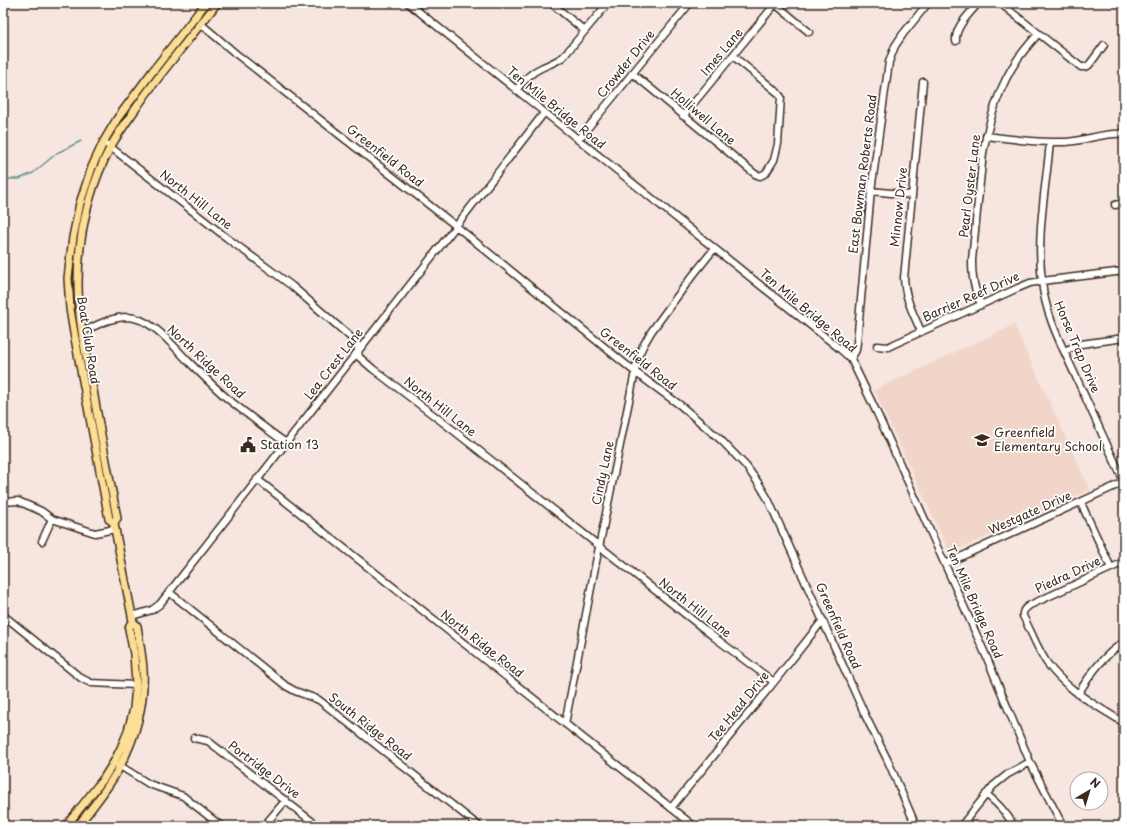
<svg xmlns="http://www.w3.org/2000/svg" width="1127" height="829" font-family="'Playpen Sans',sans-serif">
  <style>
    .built { fill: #f0d5c8 }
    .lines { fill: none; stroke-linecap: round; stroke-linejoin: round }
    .stream { stroke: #669091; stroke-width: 1.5 }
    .minor-casing { stroke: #3b2a1e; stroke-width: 9 }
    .major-casing { stroke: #3b2a1e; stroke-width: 10 }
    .minor { stroke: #fff; stroke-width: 6 }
    .major { stroke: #fdde96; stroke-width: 7 }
    .labels { text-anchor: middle; stroke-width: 3.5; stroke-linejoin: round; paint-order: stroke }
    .street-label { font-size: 12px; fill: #3b2a1e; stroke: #fff }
    .poi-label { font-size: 12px; fill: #3b2a1e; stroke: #fff; text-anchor: start }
  </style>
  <rect width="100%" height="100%" fill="#f6e6df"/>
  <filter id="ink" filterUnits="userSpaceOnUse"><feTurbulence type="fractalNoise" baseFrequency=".025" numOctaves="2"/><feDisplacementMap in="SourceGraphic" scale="8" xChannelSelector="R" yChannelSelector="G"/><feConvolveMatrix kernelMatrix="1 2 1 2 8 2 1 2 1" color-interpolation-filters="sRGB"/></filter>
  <g filter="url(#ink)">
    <path class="built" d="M1014,325L1090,490L950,553L874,390Z"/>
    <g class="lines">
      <path class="stream" d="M3,179H19L33,173L57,153L81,141"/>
      <defs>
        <path id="minor" d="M408,3L840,349L851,359L877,413L987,658L1030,762L1063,826
          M551,3L585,31
          M774,3L809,32
          M1000,3L1081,67H1086L1089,65L1104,45
          M201,24L235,53L456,226L635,372L680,405L721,440L746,466L759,484L768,499L866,717L888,761L913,819V826
          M956,41C955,26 970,14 978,3
          M632,73L755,174L760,176L766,173L774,160L778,144L781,97L777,92L733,56
          M516,90C524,81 530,73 541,68C549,64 557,62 564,56L608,3
          M683,116L776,3
          M986,136C1012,139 1039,143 1066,142C1085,141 1105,132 1124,134
          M578,140L690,3
          M104,142L227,238L292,286L355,341L357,344L359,357L373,369L453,430L714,637L774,682
          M1050,142C1046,188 1036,235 1042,281C1045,315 1062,346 1076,377C1092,412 1108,447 1124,482
          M871,191L911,195
          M1115,205L1124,203
          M981,305C974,287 972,279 972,260L983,153C989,120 998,88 1017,60C1023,51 1031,42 1038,34
          M921,331C913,314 905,298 904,278L923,82
          M82,332C97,325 111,317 128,317C152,318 173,346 188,361C201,374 214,387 228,399C247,414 266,429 286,443
          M877,346L888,347L892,345L1018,288L1030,283L1042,281L1124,271
          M1064,351L1081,344L1124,338
          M851,359L856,350L857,342L871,191L889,62L895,46L903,34L928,3
          M257,479L694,826
          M3,502L18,501L41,511L52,519L95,533L115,529
          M1081,503L1111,568
          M42,541L52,519
          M1124,562L1030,605C1026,608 1022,610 1023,616C1031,631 1037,648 1047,663C1066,690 1096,705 1124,723
          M945,564L1124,482
          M169,592L286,686L295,691L314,698L319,700L479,826
          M3,615L81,678L91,683L136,685
          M132,616L152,610L160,604L456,226L544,113
          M1078,694C1091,673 1104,655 1124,642
          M565,724L595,567L638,357L643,346L651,332L690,279L714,249
          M194,738L208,741L318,826
          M117,764L149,784L183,796L221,826
          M986,794C998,804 1006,812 1014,826
          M671,808L774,682L823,620
          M264,826L286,800
          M961,826L993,786L1008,774L1030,762"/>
        <path id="major" d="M114,523L117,518C109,475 100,433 93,390C86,355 78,319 78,283C78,236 89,188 111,146C120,130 131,116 141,101C165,67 192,36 217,3
          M66,826L104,778L114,762L121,748L127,734L134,709L136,685L134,654L129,629L130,625L133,622L132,616L115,529L114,523L109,519L74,333L70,309L68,278L73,237L80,203L92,167L104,141L117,119L152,72L206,3
          M78,826C92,807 109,788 120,766C136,737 145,702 143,669C142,655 139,640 137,626L133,622"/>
      </defs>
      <use href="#minor" class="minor-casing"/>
      <use href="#major" class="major-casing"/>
      <use href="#minor" class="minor"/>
      <use href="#major" class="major"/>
    </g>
  </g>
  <defs>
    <symbol id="school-bare" viewBox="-9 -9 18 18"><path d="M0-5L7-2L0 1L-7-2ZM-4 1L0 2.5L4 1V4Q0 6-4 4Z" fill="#3b2a1e" stroke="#fff" stroke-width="2.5" paint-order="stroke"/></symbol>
    <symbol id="civic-bare" viewBox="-9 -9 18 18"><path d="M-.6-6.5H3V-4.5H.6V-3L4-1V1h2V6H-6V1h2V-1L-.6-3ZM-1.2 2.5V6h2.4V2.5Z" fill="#3b2a1e" stroke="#fff" stroke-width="2.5" paint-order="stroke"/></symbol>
  </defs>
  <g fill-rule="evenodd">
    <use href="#school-bare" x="971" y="429" width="22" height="22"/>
    <use href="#civic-bare" x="237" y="434" width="22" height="22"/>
  </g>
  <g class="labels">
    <g class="street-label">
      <text transform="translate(722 52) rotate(-50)" y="4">Imes Lane</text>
      <text transform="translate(626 64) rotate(-51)" y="4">Crowder Drive</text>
      <text transform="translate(556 108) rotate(39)" y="4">Ten Mile Bridge Road</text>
      <text transform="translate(703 117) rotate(40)" y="4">Holliwell Lane</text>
      <text transform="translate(385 156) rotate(38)" y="4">Greenfield Road</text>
      <text transform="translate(863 174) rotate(-83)" y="4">East Bowman Roberts Road</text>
      <text transform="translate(970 186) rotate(-83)" y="4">Pearl Oyster Lane</text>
      <text transform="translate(196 200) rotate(38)" y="4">North Hill Lane</text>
      <text transform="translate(899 207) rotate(-84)" y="4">Minnow Drive</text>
      <text transform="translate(971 297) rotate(-24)" y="4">Barrier Reef Drive</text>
      <text transform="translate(808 311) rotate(40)" y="4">Ten Mile Bridge Road</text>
      <text transform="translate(88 340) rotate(81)" y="4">Boat Club Road</text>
      <text transform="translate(1077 347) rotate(67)" y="4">Horse Trap Drive</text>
      <text transform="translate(638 359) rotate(38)" y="4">Greenfield Road</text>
      <text transform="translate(206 362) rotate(43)" y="4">North Ridge Road</text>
      <text transform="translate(334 364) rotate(-52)" y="4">Lea Crest Lane</text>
      <text transform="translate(440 407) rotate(38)" y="4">North Hill Lane</text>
      <text transform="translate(603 473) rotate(-78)" y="4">Cindy Lane</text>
      <text transform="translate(1030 513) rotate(-24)" y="4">Westgate Drive</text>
      <text transform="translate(1068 575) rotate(-25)" y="4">Piedra Drive</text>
      <text transform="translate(974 602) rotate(66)" y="4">Ten Mile Bridge Road</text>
      <text transform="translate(695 608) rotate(38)" y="4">North Hill Lane</text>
      <text transform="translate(838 626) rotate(66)" y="4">Greenfield Road</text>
      <text transform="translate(482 644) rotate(38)" y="4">North Ridge Road</text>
      <text transform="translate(739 707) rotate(-51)" y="4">Tee Head Drive</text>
      <text transform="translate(370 727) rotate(38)" y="4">South Ridge Road</text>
      <text transform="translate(264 770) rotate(37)" y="4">Portridge Drive</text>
    </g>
    <g class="poi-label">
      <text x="994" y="437">Greenfield<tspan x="994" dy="14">Elementary School</tspan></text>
      <text x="260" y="449">Station 13</text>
    </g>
  </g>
  <rect width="1127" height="829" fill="none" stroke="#fff" stroke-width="16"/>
  <rect x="8" y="8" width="1111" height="813" fill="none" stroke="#3b2a1e" stroke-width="1.5" filter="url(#ink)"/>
  <g transform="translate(1089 791) rotate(38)"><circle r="19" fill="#ffffff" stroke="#b1aaa5"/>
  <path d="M0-3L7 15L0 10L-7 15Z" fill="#3b2a1e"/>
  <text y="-6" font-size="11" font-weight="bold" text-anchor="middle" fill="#3b2a1e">N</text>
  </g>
</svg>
